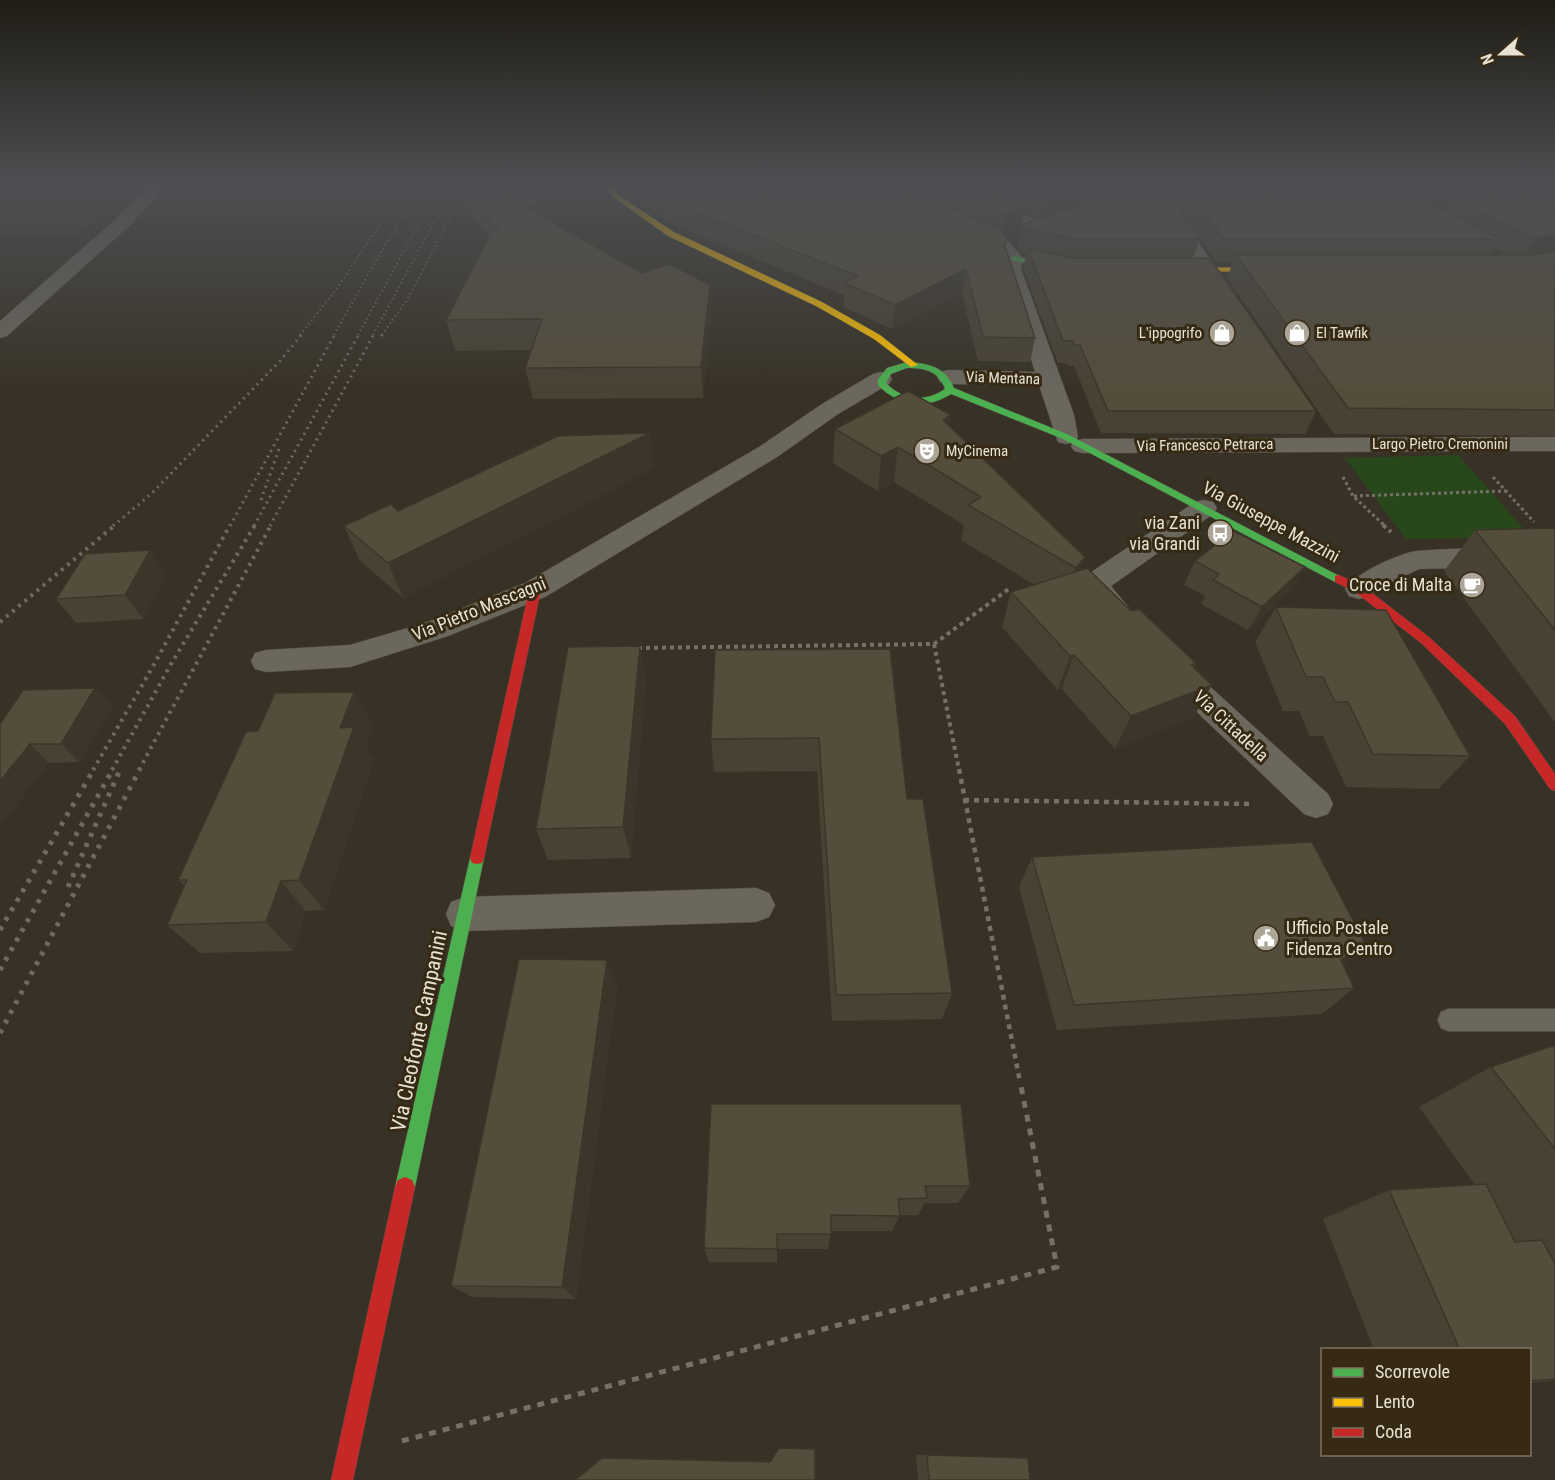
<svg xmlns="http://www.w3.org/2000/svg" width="1555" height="1480" font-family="'Roboto Condensed',sans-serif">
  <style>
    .education { fill: #493732 }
    .green { fill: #28481c }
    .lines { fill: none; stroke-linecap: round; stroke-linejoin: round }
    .lane-casing { stroke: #534e43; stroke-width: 2 }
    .street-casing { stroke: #534e43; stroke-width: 1 }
    .fast-casing { stroke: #534e43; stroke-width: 1 }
    .slow-casing { stroke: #534e43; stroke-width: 1 }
    .jam-casing { stroke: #534e43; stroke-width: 1 }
    .path-far3 { stroke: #757068; stroke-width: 3; stroke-dasharray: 3 3; stroke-linecap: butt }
    .path-far2 { stroke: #757068; stroke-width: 4; stroke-dasharray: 4 4; stroke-linecap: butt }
    .path-far1 { stroke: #757068; stroke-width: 4.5; stroke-dasharray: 5 5; stroke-linecap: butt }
    .path { stroke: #757068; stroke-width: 5; stroke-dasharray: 7 7; stroke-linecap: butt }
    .lane { fill: #6c675d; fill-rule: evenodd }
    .street { fill: #6c675d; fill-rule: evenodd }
    .fast { fill: #4caf50; fill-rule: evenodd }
    .slow { fill: #ffc107; fill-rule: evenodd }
    .jam { fill: #c62828; fill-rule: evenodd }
    .rail-far3 { stroke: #6e6961; stroke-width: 2; stroke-dasharray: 1.5 3; stroke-linecap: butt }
    .rail-far2 { stroke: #6e6961; stroke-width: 3; stroke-dasharray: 2 4.5; stroke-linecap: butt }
    .rail-far1 { stroke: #6e6961; stroke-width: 4; stroke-dasharray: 3 5; stroke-linecap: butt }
    .rail { stroke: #6e6961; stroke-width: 5; stroke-dasharray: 4 7; stroke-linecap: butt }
    .wall { fill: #494234; fill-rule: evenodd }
    .shaded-wall { fill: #3c362a }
    .building { fill: #554d3c; stroke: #3c362a; stroke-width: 1.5 }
    .labels { text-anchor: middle; stroke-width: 6; stroke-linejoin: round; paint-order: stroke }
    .far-poi-label { font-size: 15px; fill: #e9e1d4; stroke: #362a14; text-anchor: start }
    .far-street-label { font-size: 15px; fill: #e9e1d4; stroke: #362a14 }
    .street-label { font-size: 18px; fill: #e9e1d4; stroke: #362a14 }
    .poi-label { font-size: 18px; fill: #e9e1d4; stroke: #362a14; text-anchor: end }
    .near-street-label { font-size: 21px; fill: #e9e1d4; stroke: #362a14 }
  </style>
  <rect width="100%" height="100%" fill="#383226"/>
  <path class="education" d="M0,185H136L78,234H0Z"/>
  <path class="green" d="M1458,455L1531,537L1406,539L1345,458Z"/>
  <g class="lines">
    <defs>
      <path id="lane" d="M1449,1009H1555V1031H1449L1441,1028L1438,1020L1441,1012Z"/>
      <path id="street" d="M149,185H167L129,226L7,336L0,338V321L117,218Z
        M937,185H958L1046,225L1049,229L1046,233H1034L939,188Z
        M1144,185H1160L1235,296L1232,300H1218Z
        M968,227L1008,241L1023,258L1021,269L1074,415L1078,437L1075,441L1083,439L1555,437V451L1083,453L1074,451L1071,446L1074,442L1066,444L1058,442L1039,385L948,384L940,382L937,377L940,372L948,370L1035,372L1003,269L1005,259L996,249L962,236L959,232L962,228Z
        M881,372L889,374L892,379L889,384L838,414L777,457L545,597L448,636L350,667L266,672L255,669L251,661L255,653L266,650L350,645L428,622L525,583L759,447L822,404L873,374Z
        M1204,500L1213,502L1217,508L1213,514L1111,586L1133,613L1128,620L1118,623L1108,620L1080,584L1084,577L1195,502Z
        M1555,548V566L1419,569L1382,587L1369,596L1359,599L1349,596L1345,589C1354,574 1399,553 1417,551C1462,547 1509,549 1555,548Z
        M1172,659L1183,662L1328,794L1333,804L1328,814L1316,818L1304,814L1161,678L1157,670L1161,662Z
        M756,888L769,893L775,905L769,917L756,922L465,931L451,926L446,914L451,902L465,897Z"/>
      <path id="fast" d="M1014,256L1068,268L1072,270L1068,272L1011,260L1010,258Z
        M907,362C928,363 946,367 954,388L1069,435L1345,579L1339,583L1335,582L1063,439L951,394C926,410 898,406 878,385V379L887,368ZM907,368C925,368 939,371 945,389C924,403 903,400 886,383L891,374Z
        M477,852L482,853L484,858L415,1187L412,1194L405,1197L398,1194L395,1187L470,858L472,853Z"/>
      <path id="slow" d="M608,185H614L618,195L674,232L822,302L880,335L918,365L911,367L874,339L816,306L668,236L613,197Z
        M1173,267L1275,268L1279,270L1275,272L1170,271V267Z"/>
      <path id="jam" d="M1339,575L1363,586L1429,637L1515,716L1555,774V791L1550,789L1505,724L1421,643L1355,592L1335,582V576Z
        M535,586L541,590L484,858L482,863L477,864L472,863L470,858L529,590Z
        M405,1177L412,1180L415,1187L353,1480H331L395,1187L398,1180Z"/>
    </defs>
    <use href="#lane" class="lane-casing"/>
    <use href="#street" class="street-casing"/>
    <use href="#fast" class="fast-casing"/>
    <use href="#slow" class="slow-casing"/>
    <use href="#jam" class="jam-casing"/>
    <path class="path-far3" d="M1343,477L1353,496L1385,526
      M1493,477L1534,522
      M1354,496L1506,491"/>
    <path class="path-far2" d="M1383,525L1391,532
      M934,644L1010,588
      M638,648L934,644L959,770"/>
    <path class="path-far1" d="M959,769L1020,1082
      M964,800L1254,804"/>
    <path class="path" d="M402,1441L1057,1267L1020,1081"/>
    <use href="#lane" class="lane"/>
    <use href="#street" class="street"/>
    <use href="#fast" class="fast"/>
    <use href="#slow" class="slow"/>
    <use href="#jam" class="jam"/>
    <path class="rail-far3" d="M300,335L336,290L406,185
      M334,335L419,185
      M358,335L440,185
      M373,335L454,185
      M382,335L407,300L468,185"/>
    <path class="rail-far2" d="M381,336L383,334
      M261,500L279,449
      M113,526L151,494L280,361L302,334
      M230,526L335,334
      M254,526L359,334
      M270,526L374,334"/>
    <path class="rail-far1" d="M0,622L115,525
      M93,770L156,661L230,525
      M112,770L171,664L255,525
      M139,770L271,525"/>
    <path class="rail" d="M68,887L119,772
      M0,930L94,769
      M0,970L113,769
      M0,1033L140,769"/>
  </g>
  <path class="wall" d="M1,185H88L76,195L8,196Z
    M453,185H528L550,197L555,224L642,273L710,285L711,315L703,398L533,399L525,368L532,350L455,351L446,320L489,237L456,195Z
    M562,185H608L611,204Z
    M621,185H1070V209L1085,206L1072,185H1555V436L1334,434L1227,278L1233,262H1216L1200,239L1193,258L1316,411L1305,434L1101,433L1074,366H1068L1067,363H1058L1023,268L1027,253L1020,251L1018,248L1022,225L1038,219L1024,213L1021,229L1006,235L1005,246L1035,338L1030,362L978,361L962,293L892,329L843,307L844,295L674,225L624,192ZM1450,204L1446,211L1435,206ZM1494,248L1508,255H1490Z
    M949,426L1081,570L1196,663L1194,667L1193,718L1115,749L1062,689L1058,690L1002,627L1011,592L1035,585L961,540L964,525L894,482L878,491L833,463L835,429Z
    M654,468L403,598L360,561L344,526L398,511Z
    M1555,528V722L1444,571L1475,530Z
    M1195,561L1305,567L1291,591L1248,630L1201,604L1205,596L1184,585Z
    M166,574L143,619L76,623L56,599Z
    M1276,607L1470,756L1438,789L1346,787L1323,736H1310L1299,711H1283L1255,642Z
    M715,650L907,799L952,993L942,1019L832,1021L817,771L714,772L711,739Z
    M646,680L631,858L548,860L536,829Z
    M95,688L112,707L79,762L49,763L0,825V724Z
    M373,725L365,746L374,760L324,910L306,911L293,951L200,953L167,925L185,886L178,880Z
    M1032,857L1366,945L1343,965L1354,988L1322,1014L1057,1030L1019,887Z
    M607,960L617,987L576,1299L473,1297L451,1286Z
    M1555,1045V1380L1530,1383V1350H1374L1323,1219L1389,1190L1475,1185L1419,1107L1491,1067Z
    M711,1104L970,1186L958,1203H925L918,1215H900L892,1231H831L828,1249H777V1262H709L704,1248Z
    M916,1455H927L1030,1480H918Z
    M602,1458L770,1461L815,1480Z"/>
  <path class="shaded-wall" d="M70,185H88L76,195Z
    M1441,185H1525L1521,193L1453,198L1450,204L1419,209L1431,187Z
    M1074,193L1069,215L1042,222L1047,199Z
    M550,197L555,225L524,207Z
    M1026,206L1021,229L1002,237L1006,214Z
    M1555,235V256L1521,261L1535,238Z
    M966,269L962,293L892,329L895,305Z
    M710,285L711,315L703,398L701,367Z
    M951,415L945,449L943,420Z
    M650,433L654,468L403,598L388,563Z
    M898,447L894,482L878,491L881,456Z
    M150,550L166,574L143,619L125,595Z
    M1085,557L1073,592L1064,603L1076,568Z
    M1305,567L1291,591L1248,630L1262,607Z
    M640,646L646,680L631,858L623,827Z
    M1074,655L1062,689L1058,690L1070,656Z
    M1212,685L1193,718L1115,749L1131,716Z
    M95,688L112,707L79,762L61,744Z
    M354,692L373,725L365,746L374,760L324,910L299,880L340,728Z
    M30,744L49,763L0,825V781Z
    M281,881L306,911L293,951L266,922Z
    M1366,945L1334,973L1341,960Z
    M607,960L617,987L576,1299L562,1287Z"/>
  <path class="building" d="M463,185H528L550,197L524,207L642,273L670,264L710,285L701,367L525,368L542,319L446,320L493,229L498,228Z
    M645,185H894L999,228L1007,237L1005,246L1035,338L983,337L966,269L895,305L844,283L858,276L672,203Z
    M934,185H978L1026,206L1006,214Z
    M1015,185H1070L1074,193L1047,199Z
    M1091,185H1162L1200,239H1071L1025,228L1022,225L1062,211L1097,204L1100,197Z
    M1185,185H1393L1500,239H1224Z
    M1534,185H1555V235L1535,238L1453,198Z
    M1028,248L1070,258H1210L1316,411H1108L1080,345H1074L1073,341H1063Z
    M1555,251V410L1348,408L1236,255H1533Z
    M908,391L951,415L943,420L1085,557L1076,568L968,505L981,497L930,466L898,447L881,456L835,429Z
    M650,433L388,563L344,526L391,504L398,511L558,436Z
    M1555,528V630L1475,530Z
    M1233,531L1305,567L1262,607L1213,580L1219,574L1195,561Z
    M150,550L125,595L56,599L85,554Z
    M1087,568L1131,611L1139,609L1196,663L1191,665L1212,685L1131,716L1074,655L1070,656L1011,592Z
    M1276,607L1386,610L1470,756L1373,754L1348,702H1335L1323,677H1306Z
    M640,646L623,827L536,829L568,647Z
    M890,649L907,799H923L952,993L836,995L819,738L711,739L715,650Z
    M95,688L61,744H30L0,781V724L23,690Z
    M354,692L340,728L354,727L299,880L281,881L266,922L167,925L187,880H178L246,732L258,731L275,693Z
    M1312,842L1366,945L1341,960L1354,988L1074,1005L1032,857Z
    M519,959L607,960L562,1287L451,1286Z
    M1555,1045V1149L1491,1067Z
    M711,1104H961L970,1186H925L927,1198L898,1199L900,1216L831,1215V1234H777V1249L704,1248Z
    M1486,1184L1515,1242L1542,1240L1555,1264V1379L1530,1381V1350H1460L1389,1190Z
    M779,1448L815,1449V1480H575L602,1458L770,1462Z
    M927,1455L1028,1458L1030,1480H929Z"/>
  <linearGradient id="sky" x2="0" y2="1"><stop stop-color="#1f1c15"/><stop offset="0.47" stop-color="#4d4f52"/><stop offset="1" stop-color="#4d4f52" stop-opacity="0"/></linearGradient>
  <rect width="1555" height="392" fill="url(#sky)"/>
  <defs>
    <symbol id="shop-disc" viewBox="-11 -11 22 22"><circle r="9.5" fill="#aba497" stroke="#362a14"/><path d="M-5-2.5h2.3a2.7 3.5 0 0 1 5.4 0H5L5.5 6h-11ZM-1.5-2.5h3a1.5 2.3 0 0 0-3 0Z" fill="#fff"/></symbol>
    <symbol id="theatre-disc" viewBox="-11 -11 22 22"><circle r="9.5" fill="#aba497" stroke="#362a14"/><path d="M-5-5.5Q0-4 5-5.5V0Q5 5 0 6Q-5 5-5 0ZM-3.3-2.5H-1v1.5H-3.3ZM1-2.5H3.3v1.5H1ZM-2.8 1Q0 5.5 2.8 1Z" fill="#fff"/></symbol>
    <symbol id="bus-disc" viewBox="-11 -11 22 22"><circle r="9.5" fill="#aba497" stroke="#362a14"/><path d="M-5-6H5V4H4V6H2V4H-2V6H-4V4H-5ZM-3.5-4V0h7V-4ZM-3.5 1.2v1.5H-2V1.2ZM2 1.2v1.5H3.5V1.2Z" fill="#fff"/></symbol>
    <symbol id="cafe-disc" viewBox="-11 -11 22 22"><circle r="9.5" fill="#aba497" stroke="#362a14"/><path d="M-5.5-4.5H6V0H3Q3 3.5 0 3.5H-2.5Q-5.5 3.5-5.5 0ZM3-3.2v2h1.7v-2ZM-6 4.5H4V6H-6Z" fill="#fff"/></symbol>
    <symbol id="civic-disc" viewBox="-11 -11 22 22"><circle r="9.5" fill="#aba497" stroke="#362a14"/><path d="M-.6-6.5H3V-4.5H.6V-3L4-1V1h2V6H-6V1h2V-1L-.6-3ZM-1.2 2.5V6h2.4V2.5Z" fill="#fff"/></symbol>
  </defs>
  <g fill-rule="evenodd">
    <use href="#shop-disc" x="1207" y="318" width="30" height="30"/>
    <use href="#shop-disc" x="1282" y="318" width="30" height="30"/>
    <use href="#theatre-disc" x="912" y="436" width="30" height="30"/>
    <use href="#bus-disc" x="1205" y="518" width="30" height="30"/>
    <use href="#cafe-disc" x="1457" y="570" width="30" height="30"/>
    <use href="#civic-disc" x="1251" y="923" width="30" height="30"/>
  </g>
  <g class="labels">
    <g class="far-poi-label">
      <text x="1202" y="338" text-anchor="end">L'ippogrifo</text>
      <text x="1316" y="338">El Tawfik</text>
      <text x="946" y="456">MyCinema</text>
    </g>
    <g class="far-street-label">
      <text transform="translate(1003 378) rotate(2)" y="5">Via Mentana</text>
      <text x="1440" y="449">Largo Pietro Cremonini</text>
      <text transform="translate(1205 445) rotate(-1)" y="5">Via Francesco Petrarca</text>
    </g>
    <g class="street-label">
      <text transform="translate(1271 522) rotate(28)" y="6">Via Giuseppe Mazzini</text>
      <text transform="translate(479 609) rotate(-22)" y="6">Via Pietro Mascagni</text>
      <text transform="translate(1231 726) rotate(43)" y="6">Via Cittadella</text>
    </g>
    <g class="poi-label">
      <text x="1200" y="529">via Zani<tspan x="1200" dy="21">via Grandi</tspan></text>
      <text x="1452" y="591">Croce di Malta</text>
      <text x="1286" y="934" text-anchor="start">Ufficio Postale<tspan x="1286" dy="21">Fidenza Centro</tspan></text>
    </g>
    <g class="near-street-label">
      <text transform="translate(419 1031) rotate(-78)" y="7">Via Cleofonte Campanini</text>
    </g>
  </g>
  <rect x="1321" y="1348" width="210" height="108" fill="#362a14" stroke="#7e7361" stroke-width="1.5"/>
  <rect x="1333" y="1368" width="30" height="9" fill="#4caf50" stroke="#7e7361" stroke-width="1.5"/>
  <text x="1375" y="1378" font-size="18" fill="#e9e1d4">Scorrevole</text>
  <rect x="1333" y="1398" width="30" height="9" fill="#ffc107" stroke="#7e7361" stroke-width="1.5"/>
  <text x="1375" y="1408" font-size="18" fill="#e9e1d4">Lento</text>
  <rect x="1333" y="1428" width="30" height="9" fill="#c62828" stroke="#7e7361" stroke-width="1.5"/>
  <text x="1375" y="1438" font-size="18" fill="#e9e1d4">Coda</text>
  <g transform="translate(1501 54) rotate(249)" stroke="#362a14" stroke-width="4.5" paint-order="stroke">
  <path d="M0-4.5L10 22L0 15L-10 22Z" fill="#e9e1d4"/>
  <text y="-9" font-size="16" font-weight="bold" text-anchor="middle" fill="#e9e1d4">N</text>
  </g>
</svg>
